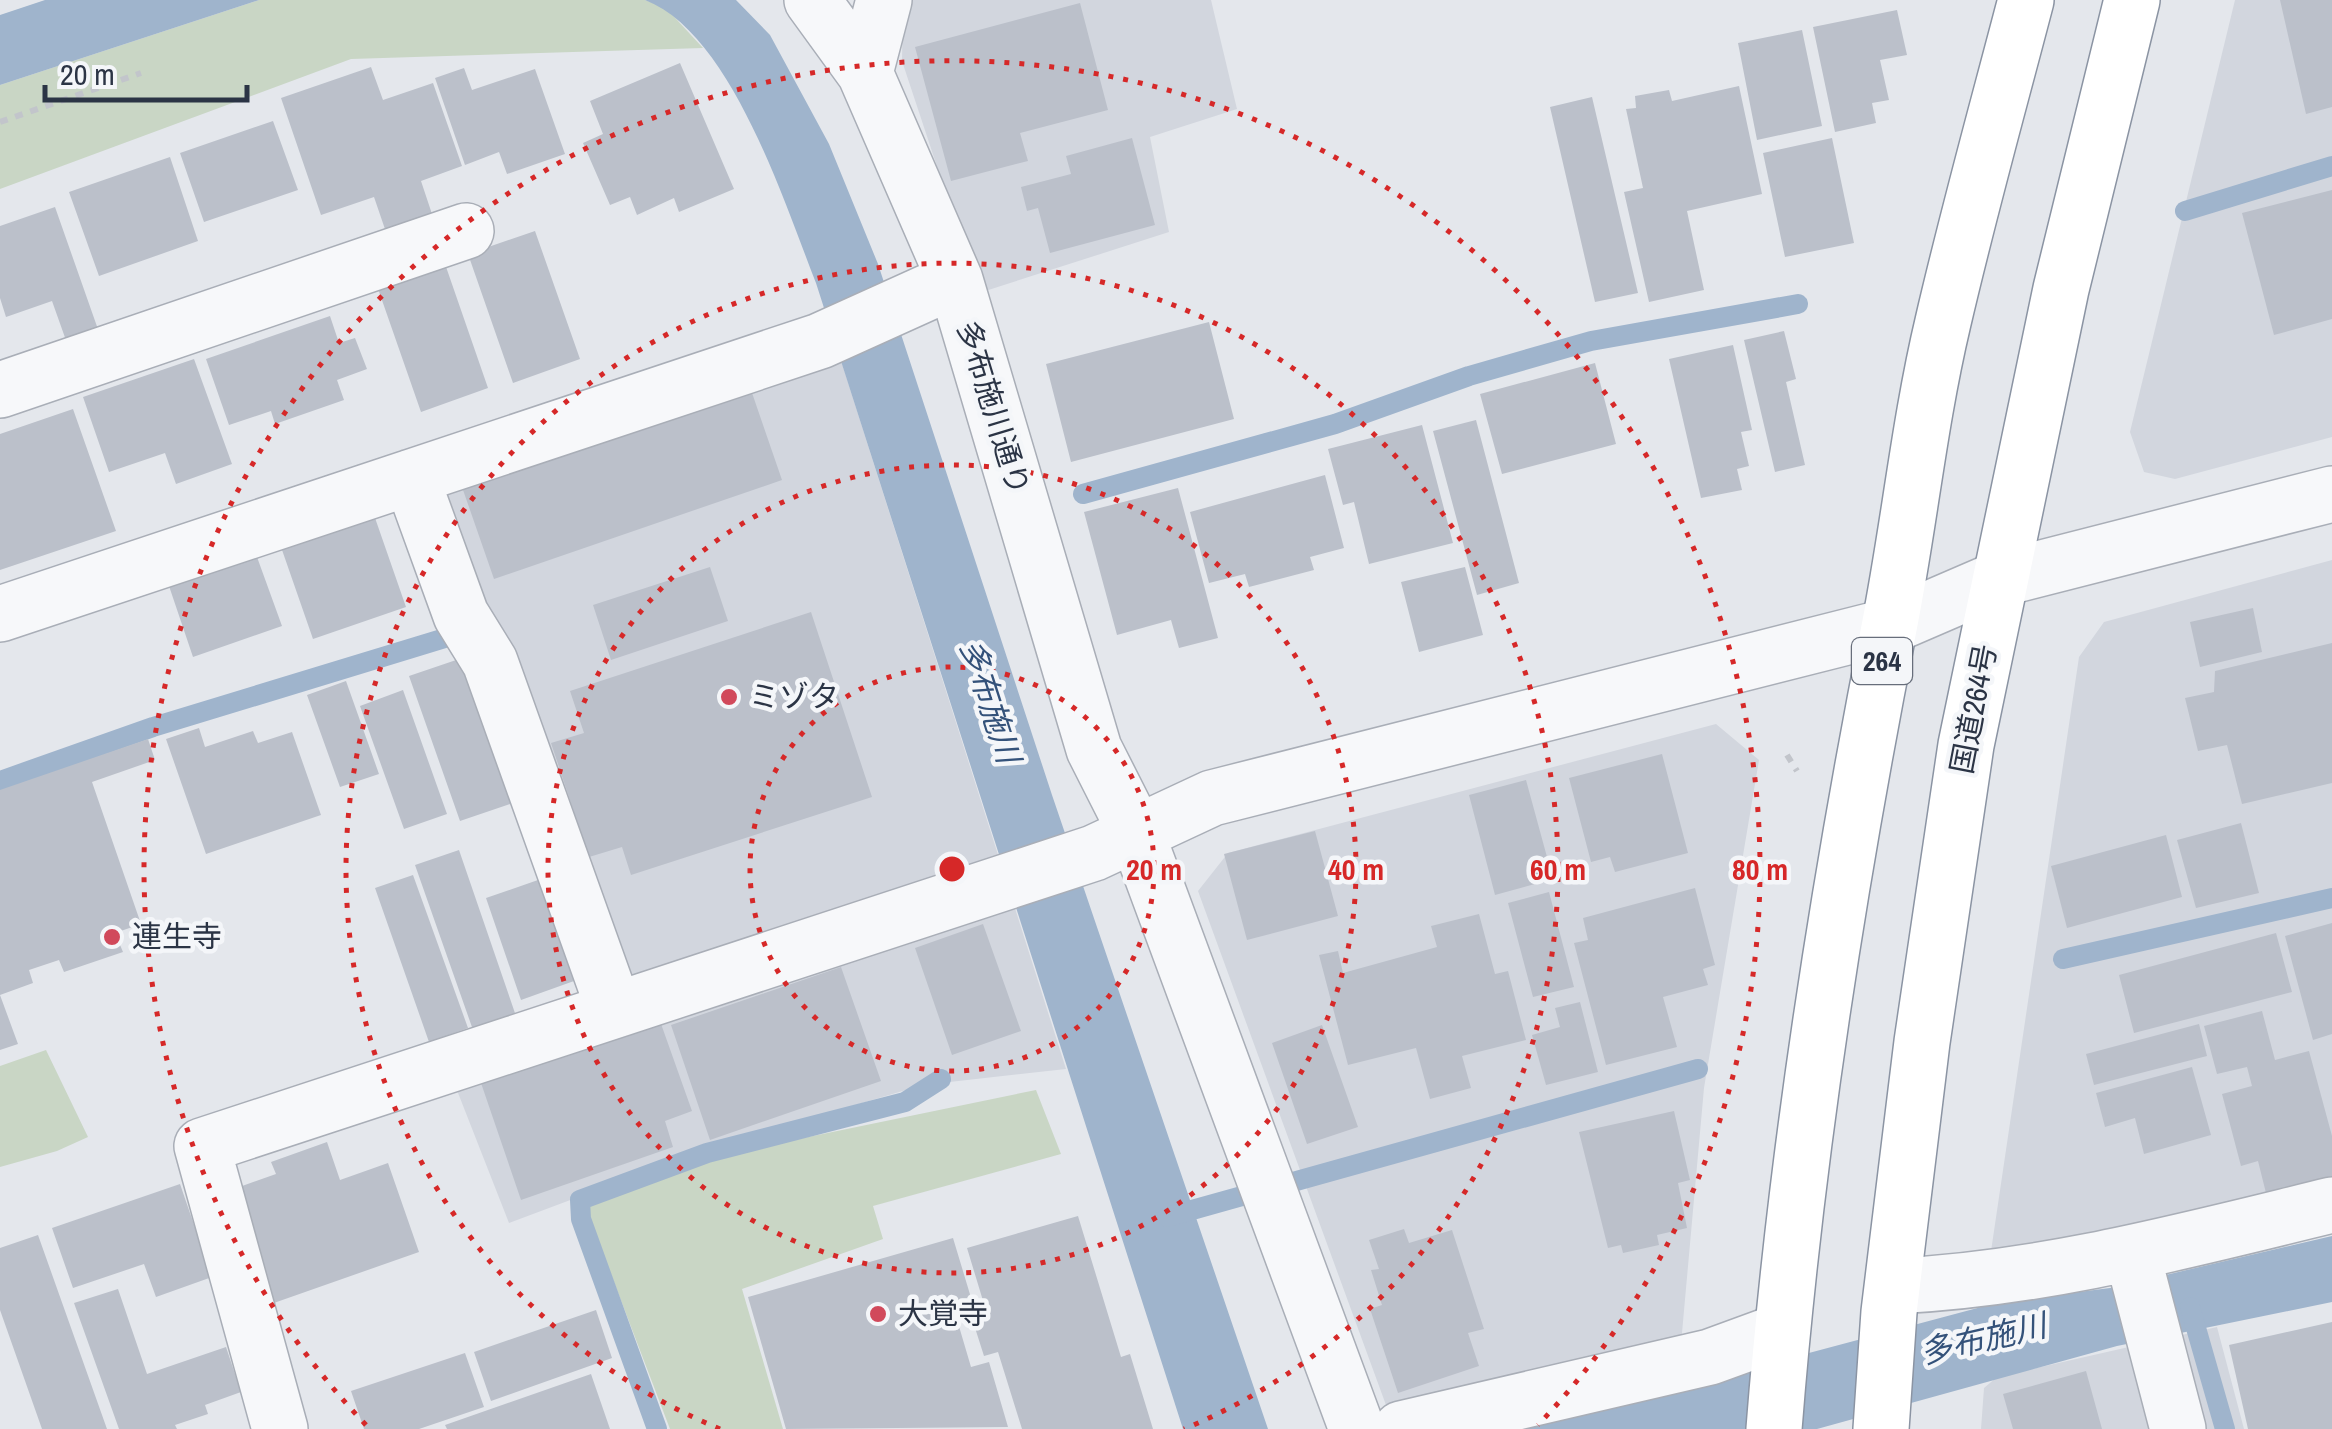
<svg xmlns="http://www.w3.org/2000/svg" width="2332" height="1429" font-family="'Archivo Narrow','Noto Sans JP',sans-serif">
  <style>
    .built { fill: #d2d6de }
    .green { fill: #c9d6c5 }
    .water { fill: #9fb4cc }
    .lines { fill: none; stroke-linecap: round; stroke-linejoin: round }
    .stream { stroke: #9fb4cc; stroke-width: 20 }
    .building { fill: #bbc0ca }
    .minor-casing { stroke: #a9aeb7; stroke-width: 58 }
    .trunk-casing { stroke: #8b94a3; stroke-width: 58 }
    .path { stroke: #c2c5cb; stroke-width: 6; stroke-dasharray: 8 8; stroke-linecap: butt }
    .minor { stroke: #f7f8fa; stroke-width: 55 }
    .trunk { stroke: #fff; stroke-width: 55 }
    .ring { fill: none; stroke: #d62828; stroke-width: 5; stroke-dasharray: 5 10 }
    .poi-dot { fill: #d1495b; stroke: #f4f6f9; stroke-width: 4 }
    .labels { text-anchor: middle; stroke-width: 9; stroke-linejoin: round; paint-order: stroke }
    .shield { fill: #f4f6f9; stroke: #676e7b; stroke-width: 2.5 }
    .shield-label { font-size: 28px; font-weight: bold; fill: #2b3445 }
    .street-label { font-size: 30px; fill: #2b3445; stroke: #f4f6f9 }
    .poi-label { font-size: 30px; fill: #2b3445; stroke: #f4f6f9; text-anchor: start }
    .water-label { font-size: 32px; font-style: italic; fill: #34527a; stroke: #f4f6f9 }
    .centre { fill: #d62828; stroke: #f4f6f9; stroke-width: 5 }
    .ring-label { font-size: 30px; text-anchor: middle; font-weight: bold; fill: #d62828; stroke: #f4f6f9; stroke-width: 9; stroke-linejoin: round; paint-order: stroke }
  </style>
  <rect width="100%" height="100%" fill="#e4e7ec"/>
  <path class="built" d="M903,0H1211L1237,109L1150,137L1169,232L979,293L902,61Z
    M2235,0H2332V437L2175,479L2144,472L2130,432Z
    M839,354L1066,1069L923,1085L709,1148L509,1223L451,1075L609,1027L432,484Z
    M2332,560V1193L1990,1258L2079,657L2104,622Z
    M1716,724L1759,760L1704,1088L1681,1344L1390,1416L1198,891L1228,853Z
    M2217,1327L2244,1429H1981L1984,1388L1997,1377Z"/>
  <path class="green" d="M259,0H645L666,8L703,48L351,59L0,189V85Z
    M46,1050L88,1137L57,1151L0,1167V1066Z
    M1036,1090L1061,1154L873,1206L883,1239L742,1289L783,1429H670L585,1206L725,1154Z"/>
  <path class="water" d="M45,0H259L0,85V15Z
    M645,0H736L770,35L829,144L878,264L1052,795L1268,1429H1183L816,283C784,202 731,33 645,0Z
    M2332,1236V1302L2117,1346L1817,1429H1524L2000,1302L2110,1288Z"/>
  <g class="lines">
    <path class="stream" d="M2185,211L2332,166
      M1083,494L1335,424L1469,376L1591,341L1798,304
      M0,781L153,727L445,638
      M2063,959L2332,898
      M1167,1217L1698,1069
      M2190,1307L2225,1429
      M657,1429L581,1219L580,1200L707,1153L905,1102L941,1079"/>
  </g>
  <path class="building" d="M2280,0H2332V107L2306,114Z
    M1080,3L1108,110L1020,133L1028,161L951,181L915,47Z
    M1897,10L1907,55L1880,60L1889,100L1872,103L1876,123L1835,132L1813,27Z
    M1802,30L1822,126L1757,140L1738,43Z
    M680,63L734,189L679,212L674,198L637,215L630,197L610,205L583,143L603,134L590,101Z
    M371,67L383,100L433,83L462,166L421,181L434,220L387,235L374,197L321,215L281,98Z
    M464,68L472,90L535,69L565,154L507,174L499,152L465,165L435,78Z
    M1739,86L1762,194L1687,211L1704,290L1649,302L1624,192L1643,188L1626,109L1636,108L1635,96L1669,90L1672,101Z
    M1592,97L1638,293L1595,302L1550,107Z
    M273,121L298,190L204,222L180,153Z
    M1132,138L1155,225L1050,253L1038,208L1027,211L1021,187L1071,174L1066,156Z
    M1832,138L1854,243L1785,257L1763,153Z
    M170,157L198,241L99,276L69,192Z
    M2332,190V319L2274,335L2242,213Z
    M55,207L100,335L68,346L52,301L6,317L0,298V226Z
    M535,231L580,359L513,383L468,254Z
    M444,261L488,388L421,412L376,283Z
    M330,316L339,343L355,338L367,369L337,380L344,400L275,424L271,411L229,425L206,359Z
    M1209,322L1234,419L1071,462L1046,364Z
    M1784,331L1796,379L1786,382L1805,465L1775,472L1744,340Z
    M1733,345L1752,430L1741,432L1749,466L1737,469L1742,490L1701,498L1669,359Z
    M194,359L232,464L176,484L165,453L109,472L83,397Z
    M1595,363L1616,444L1502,474L1480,394Z
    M750,387L782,480L494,579L462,487Z
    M73,409L116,531L0,570V434Z
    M1476,420L1519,583L1477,595L1433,431Z
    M1422,425L1453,543L1369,564L1354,502L1343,505L1328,449Z
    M1325,475L1344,548L1310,557L1314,570L1249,587L1245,574L1209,583L1190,512Z
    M1178,488L1218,638L1179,648L1171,620L1117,635L1084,512Z
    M374,515L406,607L313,639L281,547Z
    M257,557L282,626L193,657L169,586Z
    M710,567L728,621L611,660L593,605Z
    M1465,567L1483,635L1419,652L1401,582Z
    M2253,608L2262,652L2200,667L2190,622Z
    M811,612L872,797L631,875L622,847L589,857L551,743L584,733L570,691Z
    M2332,643V783L2242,804L2227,745L2198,751L2185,698L2214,692L2215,671Z
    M462,658L513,803L460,821L409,676Z
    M346,681L379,774L340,787L307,695Z
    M403,690L447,814L404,829L360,706Z
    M199,728L205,747L253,731L258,743L292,732L321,815L206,854L166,739Z
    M148,739L155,760L92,782L141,924L115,933L123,952L64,972L59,960L29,970L33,983L0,995V790Z
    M1662,754L1688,853L1615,872L1610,857L1591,862L1569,778Z
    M1526,780L1553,879L1495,895L1469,795Z
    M2241,823L2259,893L2196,908L2177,840Z
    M1315,831L1338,916L1247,940L1224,854Z
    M2166,835L2182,897L2067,928L2051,866Z
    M459,850L516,1016L473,1030L415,865Z
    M413,875L468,1028L429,1042L375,888Z
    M538,880L574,981L521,1000L486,898Z
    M1695,888L1715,965L1703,969L1708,985L1663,997L1677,1047L1606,1065L1574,943L1588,940L1583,918Z
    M1549,892L1574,987L1533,997L1508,903Z
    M1479,914L1495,974L1508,971L1526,1040L1462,1056L1471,1088L1430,1099L1416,1048L1348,1065L1319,955L1338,951L1343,973L1437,947L1431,926Z
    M2332,923V1034L2313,1040L2285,936Z
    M983,924L1021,1031L952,1055L915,948Z
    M2276,933L2292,992L2134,1033L2119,975Z
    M841,967L881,1081L710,1140L671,1025Z
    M0,995L18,1044L0,1050Z
    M1580,1002L1598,1072L1546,1085L1532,1035L1560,1027L1555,1008Z
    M2262,1011L2275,1060L2309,1051L2332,1136V1176L2266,1193L2258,1161L2241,1166L2222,1094L2252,1086L2247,1067L2217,1074L2204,1026Z
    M660,1021L692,1111L665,1121L673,1147L521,1200L481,1083Z
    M2199,1024L2207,1056L2094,1085L2086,1054Z
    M1322,1025L1358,1127L1307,1144L1272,1043Z
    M2192,1067L2211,1135L2144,1154L2135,1118L2105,1127L2096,1093Z
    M1674,1111L1690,1180L1678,1183L1687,1228L1657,1235L1659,1245L1623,1253L1621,1245L1608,1248L1579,1132Z
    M327,1142L340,1180L388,1163L419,1252L271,1304L231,1190L276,1174L271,1162Z
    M180,1184L212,1277L156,1297L144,1264L73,1288L52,1228Z
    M1078,1216L1121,1357L1130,1354L1153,1429H1022L998,1352L984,1356L969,1309L984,1304L967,1248Z
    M1404,1229L1409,1243L1452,1230L1484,1329L1468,1333L1479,1366L1398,1393L1370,1309L1382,1305L1371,1270L1379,1269L1369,1240Z
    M38,1235L107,1429H42L0,1310V1248Z
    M953,1238L972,1301L953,1306L971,1367L989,1362L1008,1427L786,1429L748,1297Z
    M118,1289L147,1374L226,1347L241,1392L205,1405L208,1414L175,1425L177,1429H119L74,1303Z
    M596,1310L612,1358L491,1401L474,1352Z
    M2332,1322V1429H2248L2229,1345Z
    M465,1353L484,1407L419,1429H364L351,1391Z
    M2086,1371L2102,1429H2013L2003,1394Z
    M591,1374L610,1429H447L445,1425Z"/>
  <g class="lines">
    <defs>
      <path id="minor" d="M812,0L865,73L955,280L1094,749L1136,832L1357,1429
        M865,73L884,0
        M0,390L466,231
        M411,477L461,615L490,662L614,1009
        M0,614L820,341L955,280
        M2132,1253L2178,1429
        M1895,1286C2044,1279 2188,1240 2332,1205
        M280,1429L202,1146L1094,853L1212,798L1890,626L1999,579L2332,494
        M1401,1429L1710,1357L1781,1331"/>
      <path id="trunk" d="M1774,1429C1795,1160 1837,892 1889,628C1909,527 1919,423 1943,322C1968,214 1998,107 2026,0
        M1881,1429L1889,1312L1922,1042L1966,745L2061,289L2132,0"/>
    </defs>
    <use href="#minor" class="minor-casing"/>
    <use href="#trunk" class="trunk-casing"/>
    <path class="path" d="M0,122L141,73
      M1787,755L1797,771"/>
    <use href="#minor" class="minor"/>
    <use href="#trunk" class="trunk"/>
  </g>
  <g class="ring">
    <circle cx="952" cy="869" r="202"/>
    <circle cx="952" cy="869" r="404"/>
    <path d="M720 1429A606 606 0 1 1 1184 1429"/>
    <path d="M366 1425A808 808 0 1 1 1538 1425"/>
  </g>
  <g class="poi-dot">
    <circle cx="729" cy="697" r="10"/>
    <circle cx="112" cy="937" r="10"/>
    <circle cx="878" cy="1314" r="10"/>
  </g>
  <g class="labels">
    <rect class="shield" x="1852" y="638" width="60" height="46" rx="8"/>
    <g class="shield-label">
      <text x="1882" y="671">264</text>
    </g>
    <g class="street-label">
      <text transform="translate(993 408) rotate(73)" y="10">多布施川通り</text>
      <text transform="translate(1974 709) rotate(-79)" y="10">国道264号</text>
    </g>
    <g class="poi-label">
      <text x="749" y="707">ミゾタ</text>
      <text x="132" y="947">連生寺</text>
      <text x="898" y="1324">大覚寺</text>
    </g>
    <g class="water-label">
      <text transform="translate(990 701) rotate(72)" y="11">多布施川</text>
      <text transform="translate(1983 1339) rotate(-13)" y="11">多布施川</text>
    </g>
  </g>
  <circle cx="952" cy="869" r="15" class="centre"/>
  <g class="ring-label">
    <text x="1154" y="880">20 m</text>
    <text x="1356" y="880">40 m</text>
    <text x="1558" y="880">60 m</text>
    <text x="1760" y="880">80 m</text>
  </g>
  <path d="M45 85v15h202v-15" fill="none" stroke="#2b3445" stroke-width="5"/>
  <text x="60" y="85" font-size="30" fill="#2b3445" stroke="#f4f6f9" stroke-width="8" paint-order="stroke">20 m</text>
</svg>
